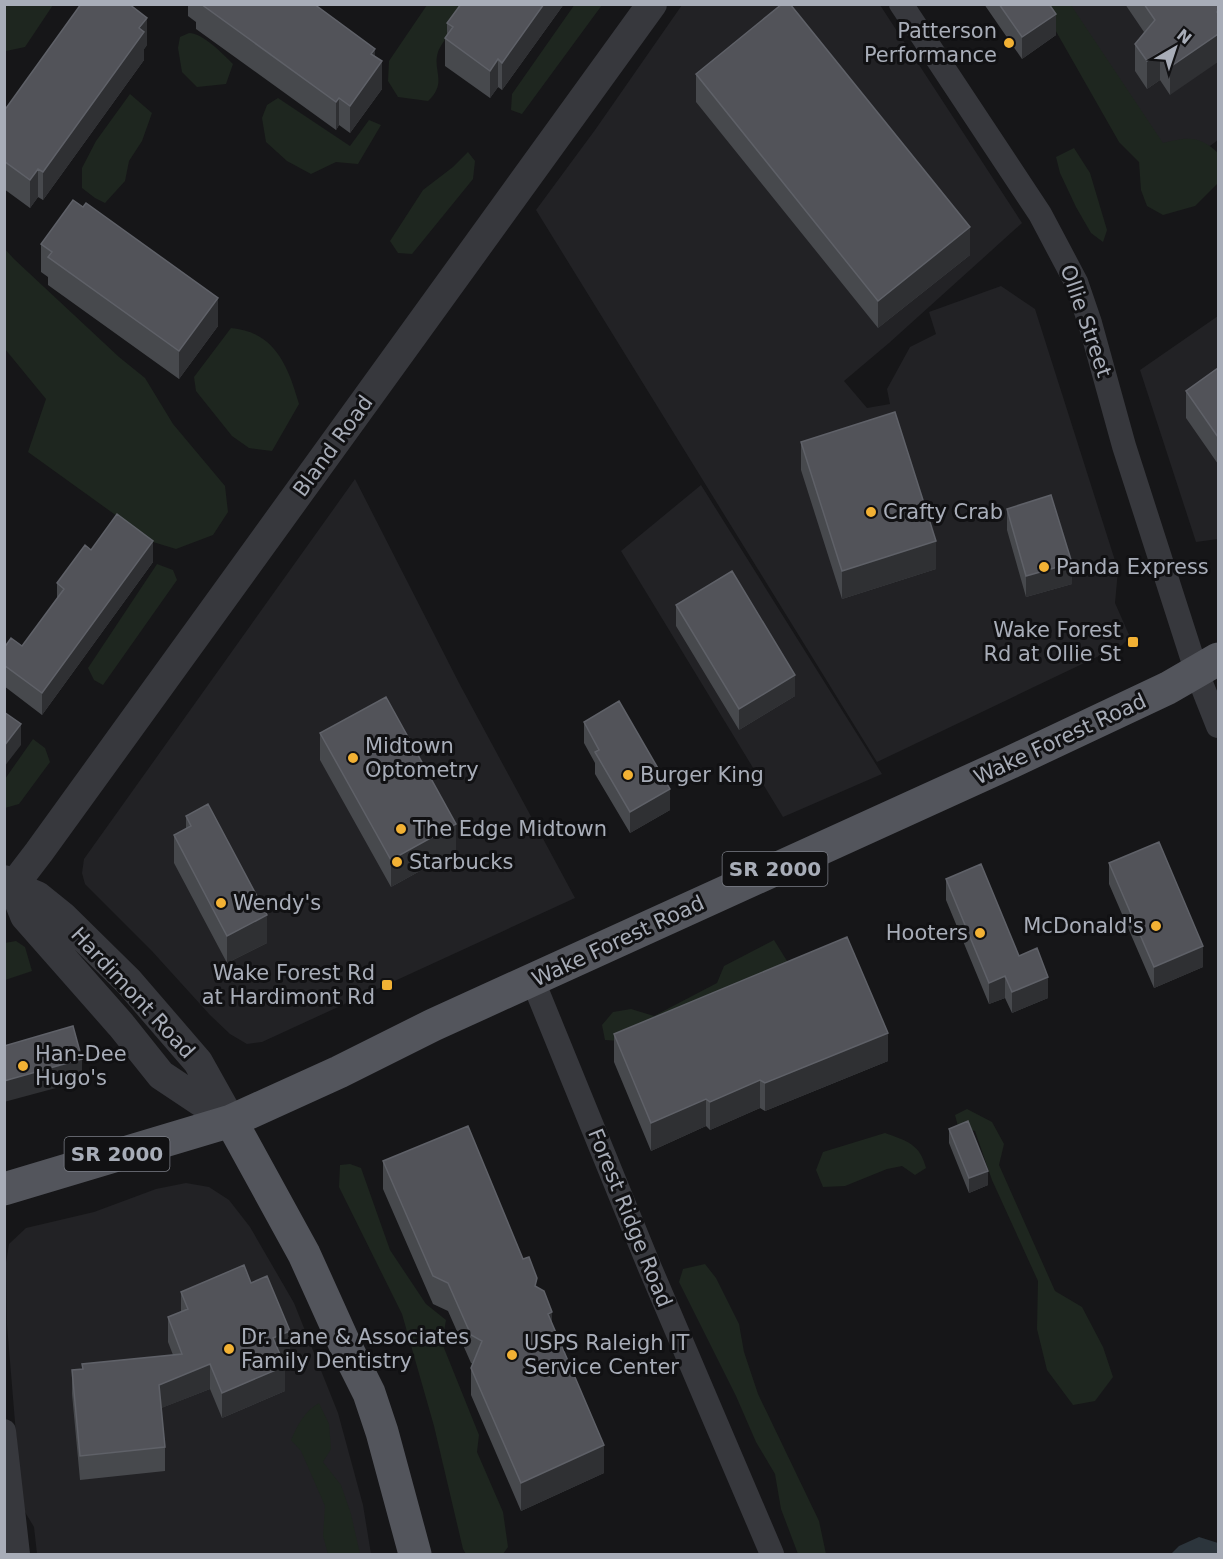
<svg xmlns="http://www.w3.org/2000/svg" width="1223" height="1559" font-family="'DejaVu Sans',sans-serif">
  <style>
    .built { fill: #222225 }
    .green { fill: #1e261f }
    .water { fill: #2c353c }
    .lines { fill: none; stroke-linecap: round; stroke-linejoin: round }
    .minor { stroke: #37383d; stroke-width: 24 }
    .tertiary { stroke: #37383d; stroke-width: 30 }
    .primary { stroke: #53555c; stroke-width: 33 }
    .wall { fill: #47494d }
    .shaded-wall { fill: #2f3033 }
    .building { fill: #525359; stroke: #5f6168; stroke-width: 1.5 }
    .poi-dot { fill: #f2b134; stroke: #111113; stroke-width: 2 }
    .labels { text-anchor: middle; stroke-width: 6; stroke-linejoin: round; paint-order: stroke }
    .shield { fill: #111113; stroke: #7b7e86; stroke-width: 1.5 }
    .shield-label { font-size: 20px; font-weight: bold; fill: #a8adb8 }
    .poi-label { font-size: 21px; fill: #a8adb8; stroke: #111113; text-anchor: start }
    .street-label { font-size: 21px; fill: #a8adb8; stroke: #111113 }
  </style>
  <rect width="100%" height="100%" fill="#161618"/>
  <path class="built" d="M682,5H880L1022,223L889,343L844,381L867,408L890,404L887,389L910,347L936,334L929,312L1001,286L1035,309L1118,570L1115,603L1130,637L1122,645L877,762L536,210L595,130Z
    M1048,5H1218V140L1168,177Z
    M1218,316V539L1196,542L1140,370Z
    M355,479L459,683L575,898L262,1042L247,1044L230,1034L210,1015L151,950L85,884L82,873L84,859Z
    M701,485L882,774L783,817L621,551Z
    M186,1183L209,1187L229,1200L250,1227L294,1303L338,1413L363,1505L371,1554H37L34,1527L22,1507L7,1325L6,1263L9,1244L26,1228L94,1212L156,1189Z"/>
  <path class="green" d="M5,4H53V5L25,47L6,51Z
    M575,4L602,5L522,114L511,110L512,94Z
    M427,5H472C464,16 442,40 438,52C432,71 448,82 428,101L398,97L388,81L389,61Z
    M1041,5H1071L1163,143C1188,137 1199,135 1218,153V183L1195,206L1163,215L1147,206L1141,190L1139,162L1119,142Z
    M189,33C203,33 223,54 233,64L226,84L197,87L182,72L178,48L180,37Z
    M130,94L152,113L142,141L129,161L125,181L105,203L95,198L82,188V168L96,141Z
    M278,98L350,146L369,120L381,125L358,164L336,162L311,174L287,161L266,142L262,118L267,105Z
    M1074,148L1090,173L1107,230L1103,242L1091,233L1076,207L1060,173L1056,157Z
    M468,152L475,161L473,179L412,254L398,253L390,241L423,190L453,167Z
    M4,248L14,259L119,357L145,378L173,424L225,486L228,512L213,535L176,549L153,542L28,452L46,399L5,349Z
    M231,328C275,332 288,366 299,404L272,451L249,448L232,436L196,391L194,377Z
    M157,564L173,570L177,580L103,685L94,680L88,668Z
    M33,739L45,748L50,762L19,804L5,808V779Z
    M774,940L787,961L784,977L635,1042L605,1040L602,1025L613,1012L631,1009L654,1016L717,983L724,966Z
    M16,941L25,947L32,971L5,980V943Z
    M967,1109L992,1122L1004,1144L999,1165L1055,1291L1082,1307L1103,1347L1113,1377L1095,1401L1073,1405L1047,1370L1037,1329L1038,1281L992,1180L975,1131L958,1126L955,1115Z
    M885,1133C907,1141 920,1144 926,1168L915,1175L902,1166L887,1169L845,1186L823,1187L816,1170L823,1152Z
    M350,1164L361,1168L390,1250L426,1304L446,1320L442,1343L479,1435L477,1452L503,1512L508,1547L503,1554H466L463,1549L434,1426L402,1314L339,1187L340,1165Z
    M705,1264L716,1278L739,1324L744,1352L758,1394L819,1521L826,1554H798L781,1509L775,1474L756,1442L736,1396L679,1282L683,1269Z
    M319,1403L329,1424L331,1449L323,1462L341,1485L351,1514L360,1554H328L323,1536L325,1506L301,1451L291,1440C298,1424 304,1412 319,1403Z"/>
  <path class="water" d="M1199,1537L1218,1543V1554H1171L1179,1546Z"/>
  <g class="lines">
    <path class="minor" d="M901,4L1040,214L1076,282L1090,323L1124,446L1197,673L1218,726
      M533,981L650,1268L772,1554
      M4,1431L18,1554"/>
    <path class="tertiary" d="M4,880L13,886L37,896L63,917L129,982L198,1062L231,1121
      M13,886L39,852L652,4
      M13,886L25,916L121,1025L161,1075L227,1119"/>
    <path class="primary" d="M231,1121L304,1254L346,1347L369,1393L382,1432L415,1554
      M4,1189L231,1121L339,1072L433,1025L1009,763L1168,688L1218,659"/>
  </g>
  <path class="wall" d="M188,4H314L375,57L382,89L350,133L339,125L336,130L196,29V22L188,16Z
    M564,4L502,90L498,87L490,98L445,66V38L447,34V23Z
    M984,4H1049L1056,35L1022,59Z
    M1125,4H1218L1170,95L1160,80L1147,89L1135,71V44L1144,32Z
    M147,45L144,49V60L43,200L38,197L30,208L4,189V111Z
    M696,74L970,255L878,328L696,102Z
    M41,244L218,326L179,379L48,285V277L41,272Z
    M1218,368V464L1186,418V391Z
    M801,442L936,569L842,599L801,470Z
    M1007,509L1072,584L1026,597L1007,530Z
    M91,550L153,562L42,715L4,686V648L22,646L57,599V583Z
    M676,605L795,696L739,730L676,626Z
    M584,722L670,810L630,833L595,774V763L584,743Z
    M320,733L456,851L391,887L320,760Z
    M186,816L267,943L227,963L174,863V835L186,829Z
    M1109,863L1203,967L1154,988L1109,884Z
    M946,879L1019,956L1048,998L1012,1013L1005,998L989,1004L946,900Z
    M614,1034L888,1061L765,1111L760,1108L710,1130L706,1126L651,1151L614,1062Z
    M949,1129L988,1185L969,1193L949,1143Z
    M383,1161L523,1259L537,1287L552,1324L604,1473L521,1511L471,1395V1368L473,1364L471,1363L448,1311L433,1304L383,1189Z
    M251,1283L290,1356L282,1359L285,1391L222,1418L210,1389L161,1408L165,1447V1471L80,1480L72,1394V1370L82,1369V1364L173,1355L168,1342V1317L181,1312V1292Z"/>
  <path class="shaded-wall" d="M544,4H564L502,90V63Z
    M1218,10V62L1170,95V67Z
    M1056,14V35L1022,59V37Z
    M147,18V45L144,49V60L43,200V172Z
    M375,49V70L382,61V89L350,133V106L371,54Z
    M1160,52V80L1147,89V61Z
    M498,59V87L490,98V71Z
    M339,98V125L336,130V102Z
    M38,169V197L30,208V180Z
    M970,227V255L878,328V301Z
    M218,298V326L179,379V351Z
    M153,541V562L42,715V693Z
    M936,541V569L842,599V571Z
    M1072,563V584L1026,597V576Z
    M795,675V696L739,730V709Z
    M21,724V745L4,767V746Z
    M670,789V810L630,833V812Z
    M456,824V851L391,887V860Z
    M267,915V943L227,963V936Z
    M1203,946V967L1154,988V967Z
    M1005,976V998L989,1004V983Z
    M1048,977V998L1012,1013V992Z
    M888,1033V1061L765,1111V1083Z
    M82,1059V1081L4,1102V1081Z
    M760,1080V1108L710,1130V1102Z
    M706,1099V1126L651,1151V1123Z
    M988,1171V1185L969,1193V1178Z
    M552,1312V1339L548,1314Z
    M290,1331V1356L273,1363V1338Z
    M210,1364V1389L159,1409V1385Z
    M285,1366V1391L222,1418V1393Z
    M604,1445V1473L521,1511V1483Z"/>
  <path class="building" d="M81,4H129L147,18L139,28L144,32L43,172L38,169L30,180L4,161V111Z
    M201,4H314L375,49L371,54L382,61L350,106L339,98L336,102Z
    M461,4H544L502,63L498,59L490,71L445,38L453,27L447,23Z
    M782,4H790L970,227L878,301L696,74Z
    M999,4H1049L1056,14L1022,37Z
    M1144,4H1218V10L1217,12L1218,14V34L1170,67L1160,52L1147,61L1135,44L1155,20Z
    M73,200L83,207L86,203L218,298L179,351L48,257L52,252L41,244Z
    M1218,368V437L1186,391Z
    M895,412L936,541L842,571L801,442Z
    M1051,495L1072,563L1026,576L1007,509Z
    M117,514L153,541L42,693L4,665V648L11,638L22,646L64,589L57,583L85,545L91,550Z
    M732,571L795,675L739,709L676,605Z
    M386,697L456,824L391,860L320,733Z
    M619,701L670,789L630,812L595,752L599,750L584,722Z
    M4,712L21,724L4,746Z
    M208,804L267,915L227,936L174,835L191,826L186,816Z
    M1159,842L1203,946L1154,967L1109,863Z
    M981,864L1019,956L1037,948L1048,977L1012,992L1005,976L989,983L946,879Z
    M847,937L888,1033L765,1083L760,1080L710,1102L706,1099L651,1123L614,1034Z
    M73,1026L82,1059L4,1081V1046Z
    M968,1121L988,1171L969,1178L949,1129Z
    M468,1126L523,1259L529,1257L537,1278L535,1286L544,1291L552,1312L548,1314L604,1445L521,1483L471,1368L482,1341L471,1335L448,1283L433,1276L383,1161Z
    M244,1265L251,1283L267,1276L290,1331L273,1338L285,1366L222,1393L210,1364L159,1385L165,1447L80,1456L72,1370L83,1369L82,1364L182,1354L168,1317L188,1309L181,1292Z"/>
  <g class="poi-dot">
    <circle cx="1009" cy="43" r="6"/>
    <circle cx="871" cy="512" r="6"/>
    <circle cx="1044" cy="567" r="6"/>
    <rect x="1127" y="636" width="12" height="12" rx="3"/>
    <circle cx="353" cy="758" r="6"/>
    <circle cx="628" cy="775" r="6"/>
    <circle cx="401" cy="829" r="6"/>
    <circle cx="397" cy="862" r="6"/>
    <circle cx="221" cy="903" r="6"/>
    <circle cx="1156" cy="926" r="6"/>
    <circle cx="980" cy="933" r="6"/>
    <rect x="381" y="979" width="12" height="12" rx="3"/>
    <circle cx="23" cy="1066" r="6"/>
    <circle cx="229" cy="1349" r="6"/>
    <circle cx="512" cy="1355" r="6"/>
  </g>
  <g class="labels">
    <g class="shield">
      <rect x="722.5" y="852" width="105" height="34" rx="4.5"/>
      <rect x="64.5" y="1137" width="105" height="34" rx="4.5"/>
    </g>
    <g class="shield-label">
      <text x="775" y="876">SR 2000</text>
      <text x="117" y="1161">SR 2000</text>
    </g>
    <g class="poi-label">
      <text x="997" y="38" text-anchor="end">Patterson<tspan x="997" dy="24">Performance</tspan></text>
      <text x="883" y="519">Crafty Crab</text>
      <text x="1056" y="574">Panda Express</text>
      <text x="1121" y="637" text-anchor="end">Wake Forest<tspan x="1121" dy="24">Rd at Ollie St</tspan></text>
      <text x="365" y="753">Midtown<tspan x="365" dy="24">Optometry</tspan></text>
      <text x="640" y="782">Burger King</text>
      <text x="413" y="836">The Edge Midtown</text>
      <text x="409" y="869">Starbucks</text>
      <text x="233" y="910">Wendy's</text>
      <text x="1144" y="933" text-anchor="end">McDonald's</text>
      <text x="968" y="940" text-anchor="end">Hooters</text>
      <text x="375" y="980" text-anchor="end">Wake Forest Rd<tspan x="375" dy="24">at Hardimont Rd</tspan></text>
      <text x="35" y="1061">Han-Dee<tspan x="35" dy="24">Hugo's</tspan></text>
      <text x="241" y="1344">Dr. Lane &amp; Associates<tspan x="241" dy="24">Family Dentistry</tspan></text>
      <text x="524" y="1350">USPS Raleigh IT<tspan x="524" dy="24">Service Center</tspan></text>
    </g>
    <g class="street-label">
      <text transform="translate(1086 321) rotate(71)" y="7">Ollie Street</text>
      <text transform="translate(333 446) rotate(-54)" y="7">Bland Road</text>
      <text transform="translate(1060 739) rotate(-25)" y="7">Wake Forest Road</text>
      <text transform="translate(618 941) rotate(-25)" y="7">Wake Forest Road</text>
      <text transform="translate(133 993) rotate(47)" y="7">Hardimont Road</text>
      <text transform="translate(630 1218) rotate(68)" y="7">Forest Ridge Road</text>
    </g>
  </g>
  <rect width="1223" height="1559" fill="none" stroke="#a8adb8" stroke-width="12"/>
  <g transform="translate(1175 48) rotate(39)" stroke="#111113" stroke-width="4.5" paint-order="stroke">
  <path d="M0-4.5L10 22L0 15L-10 22Z" fill="#a8adb8"/>
  <text y="-9" font-size="16" font-weight="bold" text-anchor="middle" fill="#a8adb8">N</text>
  </g>
</svg>
